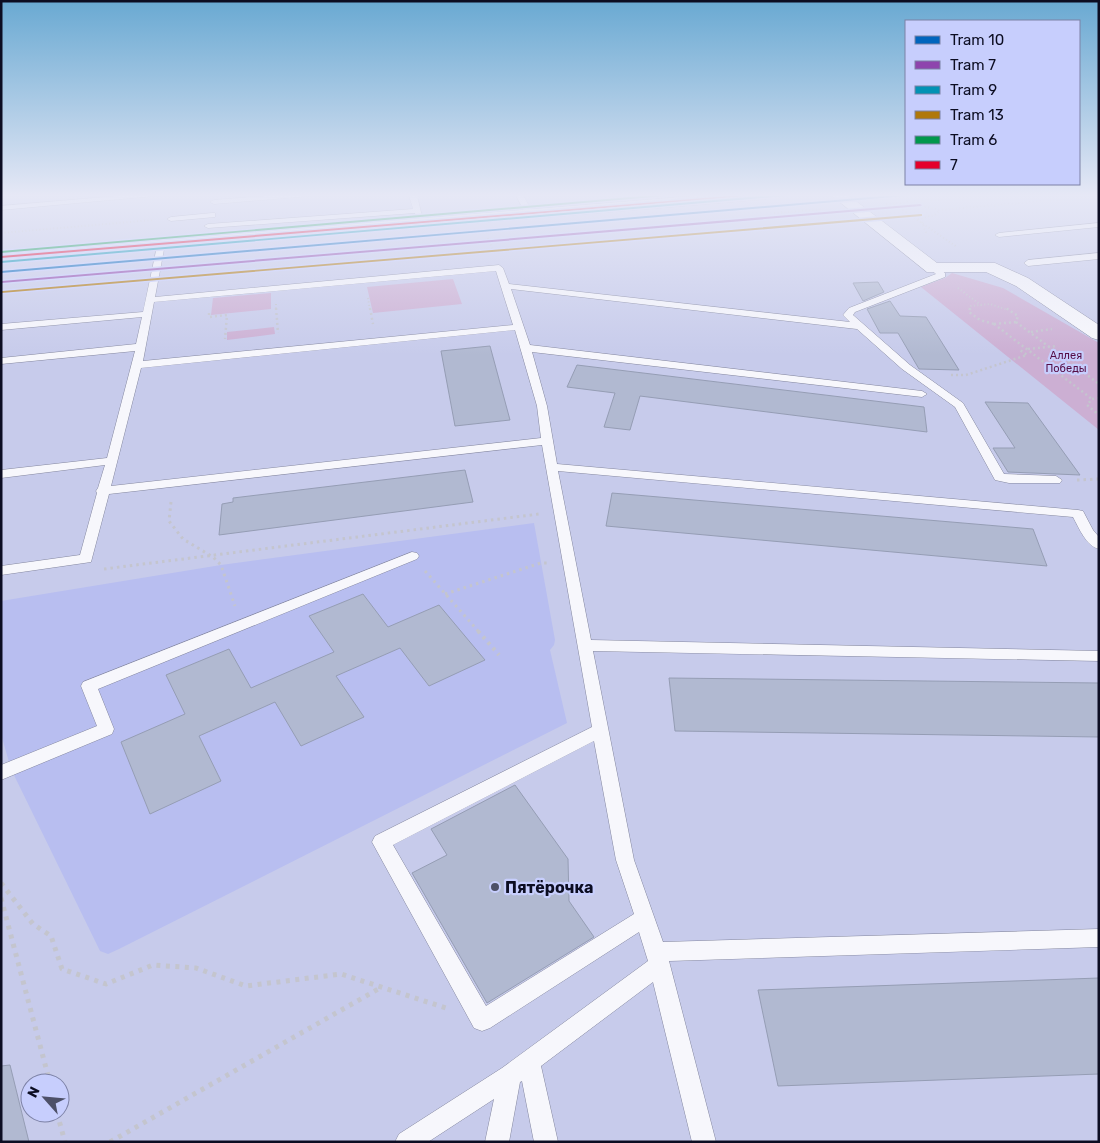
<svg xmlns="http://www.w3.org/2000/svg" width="1100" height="1143" font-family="Rubik,sans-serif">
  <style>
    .built { fill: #b8bef0 }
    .green { fill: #ccafd3 }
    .building { fill: #b1b9d1; stroke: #959db4 }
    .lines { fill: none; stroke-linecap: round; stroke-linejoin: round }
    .lane-casing { stroke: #84879f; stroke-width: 1 }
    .street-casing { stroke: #84879f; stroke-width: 1 }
    .secondary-casing { stroke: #84879f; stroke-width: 1 }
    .path-far4 { stroke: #c4c5ce; stroke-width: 2; stroke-dasharray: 1 2.5; stroke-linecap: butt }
    .path-far3 { stroke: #c4c5ce; stroke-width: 2.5; stroke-dasharray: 2 3; stroke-linecap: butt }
    .path-far2 { stroke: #c4c5ce; stroke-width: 3; stroke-dasharray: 2.5 4; stroke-linecap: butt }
    .path-far1 { stroke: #c4c5ce; stroke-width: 4; stroke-dasharray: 3 4.5; stroke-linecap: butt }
    .path { stroke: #c4c5ce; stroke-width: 5; stroke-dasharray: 4 5.5; stroke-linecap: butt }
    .lane { fill: #f7f7fc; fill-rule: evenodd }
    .street { fill: #f7f7fc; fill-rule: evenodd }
    .secondary { fill: #f2f0f4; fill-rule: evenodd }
    .bus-1-casing { stroke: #c7cefd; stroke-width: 3 }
    .bus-1 { fill: #e4002b; fill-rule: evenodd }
    .tram-1-casing { stroke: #c7cefd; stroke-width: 3 }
    .tram-2-casing { stroke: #c7cefd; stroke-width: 3 }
    .tram-3-casing { stroke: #c7cefd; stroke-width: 3 }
    .tram-4-casing { stroke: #c7cefd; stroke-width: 3 }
    .tram-5-casing { stroke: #c7cefd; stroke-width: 3 }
    .tram-1 { fill: #0065bd; fill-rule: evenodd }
    .tram-2 { fill: #8e44ad; fill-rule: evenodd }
    .tram-3 { fill: #0292b4; fill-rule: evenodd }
    .tram-4 { fill: #b0780a; fill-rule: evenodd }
    .tram-5 { fill: #01974c; fill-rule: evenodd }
    .poi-dot { fill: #4d5068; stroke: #c7cefd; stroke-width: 2 }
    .labels { text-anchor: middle; stroke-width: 4.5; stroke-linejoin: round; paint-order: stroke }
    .far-park-label { font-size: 11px; fill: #550d46; stroke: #c7cefd }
    .near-poi-label { font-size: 16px; font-weight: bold; fill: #0c0d22; stroke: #c7cefd; text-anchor: start }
  </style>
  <rect width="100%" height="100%" fill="#c7cbeb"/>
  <path class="built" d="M534,523L555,640L554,645L550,650L567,723L119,949L108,954L100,951L11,769L1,734V601L221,565Z"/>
  <path class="green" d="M952,273L1003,288L1099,343V430L921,287L945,278Z
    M453,279L462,304L373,313L367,287Z
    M271,293V309L211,315L213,298Z
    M274,327L275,334L227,340V332Z"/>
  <path class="building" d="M878,282L884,292L863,301L853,283Z
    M890,301L900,316L926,317L959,370L919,369L898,333H880L867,309Z
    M490,346L510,420L455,426L441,351Z
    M577,365L924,407L927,432L640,396L630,430L604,427L615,393L567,387Z
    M985,402L1028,403L1080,475L1008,472L993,448H1015Z
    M465,470L473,502L219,535L222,504L233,502V498Z
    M612,493L1033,529L1047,566L606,526Z
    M363,594L388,627L439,605L485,660L429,686L400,648L336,676L364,717L301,746L275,702L199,736L221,781L150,814L121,742L185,714L166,675L229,649L251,688L334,652L309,616Z
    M669,678L1099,683V737L675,731Z
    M515,785L568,859L569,901L594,937L487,1003L412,873L447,855L431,829Z
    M1099,978V1074L778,1086L758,990Z
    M10,1065L29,1142H1V1066Z"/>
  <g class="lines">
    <defs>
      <path id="lane" d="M129,195H165L1,210V206Z
        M278,195H321L214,204L210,202L214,200Z
        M409,195H417L423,221H417L415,213L208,228L204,226L208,224L413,209Z
        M516,195H523L534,215L533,217H527Z
        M212,213H215V217L171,221L167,219L171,217Z
        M1099,223V227L999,237L995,235L999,233Z
        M158,242L165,244L155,297L499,265L503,268L509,284L850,322L843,315L849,308L936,274L929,268L936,266L945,273V277L855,312L853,315L910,365L963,403L1004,474L1056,476L1062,480L1060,483H1009L995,480L955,407L902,369L857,329L511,289L530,345L922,391L927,394L922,397L532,352L547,406L557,464L1078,510L1083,511L1093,530L1099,537V549C1086,546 1079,528 1073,517L558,471L591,640L1099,651V661L593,651L634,860L663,942L1099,929V947L669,961L716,1142H692L653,982L541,1066L558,1142H534L522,1081L520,1082L509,1142H485L494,1099L428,1142H395L399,1134L502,1068L648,961L639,932L490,1028L482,1031L474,1028L372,842L375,836L592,727L542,445L109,494L91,562L1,575V566L80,555L97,493L96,491L98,488L105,465L1,478V470L107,458L135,351L1,364V358L136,344L142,317L1,330V324L143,312ZM496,271L513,325L143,361L154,302ZM515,330L537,406L541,438L111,486L141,368ZM594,741L616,860L634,914L486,1006L393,845Z
        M1099,253V259L1028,266L1024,263L1028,260Z
        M412,552L417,553L419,556L417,559L98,689L114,729L112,734L1,780V765L97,726L81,686L83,682Z"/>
      <path id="street" d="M831,195H848L937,263H995L1028,278L1099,325V340L1092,338L1016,286L986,272H927Z"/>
      <path id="secondary" d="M705,195H773L766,199L1,262V252Z"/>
    </defs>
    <use href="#lane" class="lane-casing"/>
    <use href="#street" class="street-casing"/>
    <use href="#secondary" class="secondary-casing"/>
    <path class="path-far4" d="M886,204L989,195
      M894,204L957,247
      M911,204L940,210L1099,196
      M774,213L823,209
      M918,219L935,215L940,210
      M922,222L927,235
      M1,233L153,220
      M488,238L493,251
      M958,288L981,305
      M368,298L370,310
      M276,304V310
      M970,310L971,306L990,304L1008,310"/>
    <path class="path-far3" d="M276,308L278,333
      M370,308L373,324
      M970,308L969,312L980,320L994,324
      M209,313V317L227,315L225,339
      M1016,322L1099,384
      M994,324L1092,399
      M994,324L1016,322L1018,316L1006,308
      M1031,332L1052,329
      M1028,349L1057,346
      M951,375H966L1027,355L1020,350
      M1099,398L1092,399L1087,405L1099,415"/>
    <path class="path-far2" d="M1077,480L1099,479
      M171,502L169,521L183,539L213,557L221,565L235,606
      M104,569L539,514
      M425,571L479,632
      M445,594L541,563H548"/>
    <path class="path-far1" d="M478,631L499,655"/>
    <path class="path" d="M1,883L33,924L51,936L62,969L106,984L153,965L196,968L246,986L341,974L446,1008
      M1,898L50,1083
      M57,1113L65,1142
      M110,1142L380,988"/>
    <use href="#lane" class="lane"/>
    <use href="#street" class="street"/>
    <use href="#secondary" class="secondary"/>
    <defs>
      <path id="bus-1" d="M740,195H762L1,258V256Z"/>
    </defs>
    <use href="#bus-1" class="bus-1-casing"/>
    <use href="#bus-1" class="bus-1"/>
    <defs>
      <path id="tram-1" d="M894,195H916L1,273V271Z"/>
      <path id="tram-2" d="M920,204L922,205L921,206L1,283L2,281Z"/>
      <path id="tram-3" d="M774,195H796L1,263V261Z"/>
      <path id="tram-4" d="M921,214H922V216L1,293V291H3Z"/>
      <path id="tram-5" d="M654,195H676L1,253V251Z"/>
    </defs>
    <use href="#tram-1" class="tram-1-casing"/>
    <use href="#tram-2" class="tram-2-casing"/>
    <use href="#tram-3" class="tram-3-casing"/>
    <use href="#tram-4" class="tram-4-casing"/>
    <use href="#tram-5" class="tram-5-casing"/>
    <use href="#tram-1" class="tram-1"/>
    <use href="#tram-2" class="tram-2"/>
    <use href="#tram-3" class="tram-3"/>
    <use href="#tram-4" class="tram-4"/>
    <use href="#tram-5" class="tram-5"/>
  </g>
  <linearGradient id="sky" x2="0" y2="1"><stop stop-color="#69a9d2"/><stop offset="0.55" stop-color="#e6e8f6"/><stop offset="1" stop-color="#e6e8f6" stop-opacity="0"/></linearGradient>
  <rect width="1100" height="355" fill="url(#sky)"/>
  <circle class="poi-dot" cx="495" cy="887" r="5"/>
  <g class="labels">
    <g class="far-park-label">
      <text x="1066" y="359">Аллея<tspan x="1066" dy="13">Победы</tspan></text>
    </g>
    <g class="near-poi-label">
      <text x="505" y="893">Пятёрочка</text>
    </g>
  </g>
  <rect width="1100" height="1143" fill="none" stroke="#0c0d22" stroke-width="5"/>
  <rect x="905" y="20" width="175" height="165" fill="#c7cefd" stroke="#7c81a5"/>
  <rect x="915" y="36" width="25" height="8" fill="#0065bd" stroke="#7c81a5"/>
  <text x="950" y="45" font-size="15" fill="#0c0d22">Tram 10</text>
  <rect x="915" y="61" width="25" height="8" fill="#8e44ad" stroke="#7c81a5"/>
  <text x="950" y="70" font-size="15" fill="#0c0d22">Tram 7</text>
  <rect x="915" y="86" width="25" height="8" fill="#0292b4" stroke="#7c81a5"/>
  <text x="950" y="95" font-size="15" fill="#0c0d22">Tram 9</text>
  <rect x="915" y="111" width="25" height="8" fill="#b0780a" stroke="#7c81a5"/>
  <text x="950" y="120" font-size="15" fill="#0c0d22">Tram 13</text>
  <rect x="915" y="136" width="25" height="8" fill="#01974c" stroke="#7c81a5"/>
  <text x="950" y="145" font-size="15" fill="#0c0d22">Tram 6</text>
  <rect x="915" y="161" width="25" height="8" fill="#e4002b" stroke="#7c81a5"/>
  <text x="950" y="170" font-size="15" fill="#0c0d22">7</text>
  <g transform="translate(45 1098) rotate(297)"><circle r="24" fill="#c7cefd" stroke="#7c81a5"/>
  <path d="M0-4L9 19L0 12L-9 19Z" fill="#4d5068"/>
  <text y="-8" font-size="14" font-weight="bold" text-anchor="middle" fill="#0c0d22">N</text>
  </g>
</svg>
